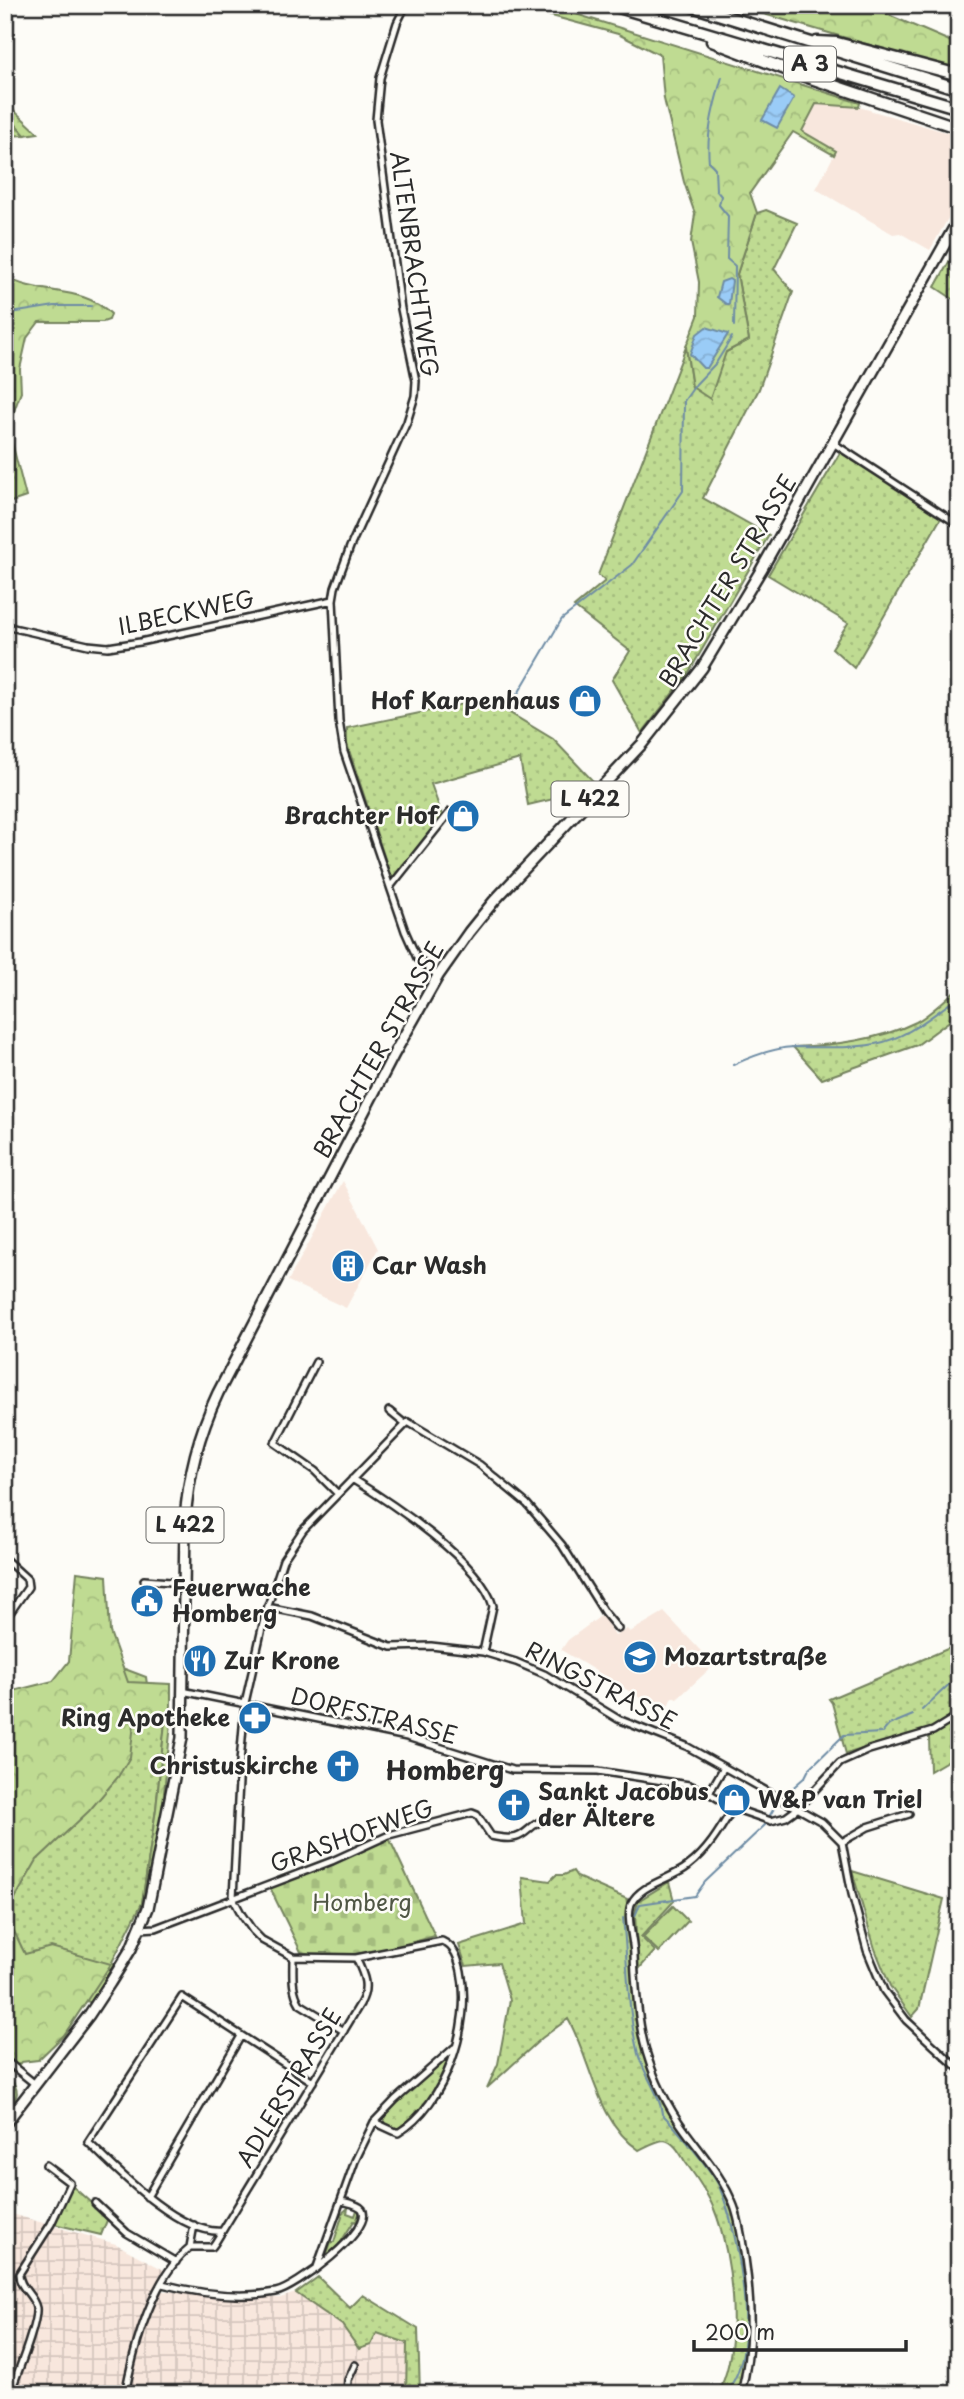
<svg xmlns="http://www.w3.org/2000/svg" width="964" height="2399" font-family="'Playpen Sans',sans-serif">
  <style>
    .built { fill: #f8e7dd }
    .industrial { fill: url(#industrial-grid) }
    .green { fill: url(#green-dots); stroke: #75835e; stroke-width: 2 }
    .forest { fill: url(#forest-crowns); stroke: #75835e; stroke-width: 2 }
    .cemetery { fill: url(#cemetery-stones); stroke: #75835e; stroke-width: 2 }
    .pitch { fill: #bfdb92; stroke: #75835e; stroke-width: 2 }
    .water { fill: url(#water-waves); stroke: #6e8ca5; stroke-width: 2 }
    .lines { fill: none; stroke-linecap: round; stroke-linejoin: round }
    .stream { stroke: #6e8ca5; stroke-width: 2 }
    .minor-casing { stroke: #2b2b2b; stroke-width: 10 }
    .primary-casing { stroke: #2b2b2b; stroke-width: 14 }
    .motorway-casing { stroke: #2b2b2b; stroke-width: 15 }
    .minor { stroke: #fdfcf7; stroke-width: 5 }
    .primary { stroke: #fdfcf7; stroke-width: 9 }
    .motorway { stroke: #fdfcf7; stroke-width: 10 }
    .labels { text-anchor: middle; stroke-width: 5; stroke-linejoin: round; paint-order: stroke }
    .shield { fill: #fdfcf7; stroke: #6a6a68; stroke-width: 2 }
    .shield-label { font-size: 21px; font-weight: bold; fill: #2b2b2b }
    .street-label { font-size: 23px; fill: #2b2b2b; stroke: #fdfcf7 }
    .poi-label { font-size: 23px; font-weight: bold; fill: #2b2b2b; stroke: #fdfcf7; text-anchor: start }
    .park-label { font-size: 23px; fill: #505745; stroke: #fdfcf7 }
    .quarter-label { font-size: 26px; font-weight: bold; fill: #2b2b2b; stroke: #fdfcf7 }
  </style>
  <defs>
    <pattern id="industrial-grid" width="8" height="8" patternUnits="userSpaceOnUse" patternTransform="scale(1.75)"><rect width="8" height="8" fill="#f8e7dd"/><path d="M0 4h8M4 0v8" fill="none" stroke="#d5c6be"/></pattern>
    <pattern id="green-dots" width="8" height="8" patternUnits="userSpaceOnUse" patternTransform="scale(1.75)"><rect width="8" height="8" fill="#bfdb92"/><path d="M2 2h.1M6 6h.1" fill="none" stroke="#a4bc7e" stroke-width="1.8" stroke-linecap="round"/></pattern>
    <pattern id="forest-crowns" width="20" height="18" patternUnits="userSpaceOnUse" patternTransform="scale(1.75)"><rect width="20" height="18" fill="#bfdb92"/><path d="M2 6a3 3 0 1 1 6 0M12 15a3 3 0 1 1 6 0" fill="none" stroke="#a4bc7e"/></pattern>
    <pattern id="cemetery-stones" width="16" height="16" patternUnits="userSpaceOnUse" patternTransform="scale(1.75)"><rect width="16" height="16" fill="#bfdb92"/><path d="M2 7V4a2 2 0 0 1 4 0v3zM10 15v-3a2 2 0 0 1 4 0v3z" fill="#a4bc7e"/></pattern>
    <pattern id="water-waves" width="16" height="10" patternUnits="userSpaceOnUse" patternTransform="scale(1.75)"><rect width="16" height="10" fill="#9accf7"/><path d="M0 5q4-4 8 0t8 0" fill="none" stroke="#85afd4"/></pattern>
  </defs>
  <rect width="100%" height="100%" fill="#fdfcf7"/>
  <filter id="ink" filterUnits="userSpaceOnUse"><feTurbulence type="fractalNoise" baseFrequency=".0143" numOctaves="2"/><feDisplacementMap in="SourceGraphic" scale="14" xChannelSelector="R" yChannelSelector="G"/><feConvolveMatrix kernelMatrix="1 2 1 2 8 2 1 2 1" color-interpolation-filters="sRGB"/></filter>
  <g filter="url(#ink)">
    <path class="built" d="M816,104L859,107L959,136V199L930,250L900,233L893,234L816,189L836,151L801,131Z
      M343,1181L378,1249L346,1308L288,1281Z
      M664,1612L714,1665L677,1699L672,1697L665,1713L561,1650L568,1640L602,1615L615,1636L627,1629L630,1632Z"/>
    <path class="industrial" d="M5,2212L116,2244L164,2270L154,2290L225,2297L280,2298L296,2293L342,2325L359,2349L371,2345L377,2333L407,2343L406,2394H5Z"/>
    <path class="green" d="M5,112L25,135L5,136Z
      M766,210L797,223L774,269L793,292L759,389L703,498L769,535L689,672L642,733L612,680L630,651L574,607L605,581L598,575L686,347L692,387L726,352L749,340L737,274L757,213Z
      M841,451L942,516L854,668L832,648L848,623L768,575Z
      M468,703L500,707L553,739L593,781L575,805L566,796L528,805L520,759L431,784L442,815L394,877L390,874L347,744V728Z
      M959,987V1014L917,1045L822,1079L793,1047C834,1045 880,1040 916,1022C931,1014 947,998 959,987Z
      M959,1644V1754L930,1771L929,1737L925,1732C898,1740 871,1745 846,1754L832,1703L829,1699Z
      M88,1655L146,1677L149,1700L165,1722L156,1809L142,1903L112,1962L114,1964L91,2003L62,1989L5,1978V1707L52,1698Z
      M573,1871L577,1877L627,1899C629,1916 632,1934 633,1952C636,1988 633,2023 646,2057C663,2103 696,2138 720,2180C745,2224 752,2291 749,2341C749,2359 743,2377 740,2394H717C743,2351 733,2254 714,2209C707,2192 697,2178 686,2163C681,2155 674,2141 664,2140C657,2140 646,2147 639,2150C596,2121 592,2061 568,2019L542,2038L487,2088L498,2064L510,2000L499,1963L466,1966L459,1945L526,1924L522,1877L550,1881L556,1875H564Z
      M852,1871L944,1899L919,2009L912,2017L890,1986L875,1949Z
      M669,1882L674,1901L641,1937L655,1951L638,1970L635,1913L638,1901Z
      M450,2055C446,2082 420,2114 399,2130L388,2127L384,2120L386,2111Z
      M71,2185L108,2218L101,2235L54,2224Z
      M348,2208L347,2213L355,2216L357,2210L360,2211L356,2222L354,2221L339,2245L325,2259L331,2242H334L342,2216L340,2215Z
      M318,2277L350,2308L363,2295L418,2329L420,2394H406L407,2343L377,2333L371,2345L359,2349L342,2325L296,2293Z"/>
    <path class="forest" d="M511,5H547L860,103L859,107L816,104L802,131L836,151L834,155L793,132L750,193L757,213L737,274L749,340L726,352L710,399L692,387L686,347L698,316L699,282L691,242L695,214L684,182L664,99L660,55L618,34Z
      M733,5H886L884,13L959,45V71Z
      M5,102L38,133L25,135L5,112Z
      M959,244V303L935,287Z
      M5,276C38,297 82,284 111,314L109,320L103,322H39L27,338L20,369L21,392L8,427L26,497L5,504Z
      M77,1572L107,1576L110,1632L128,1682L171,1684V1723L161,1823L142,1903L156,1809L165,1722L135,1716L130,1757L118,1777L89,1811L37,1860L5,1916V1693L53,1681L69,1661Z
      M11,1925L25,1954L51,1947L111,1964L64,2035L38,2060L21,2062L8,2076C23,2093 17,2097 5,2114V1926Z"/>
    <path class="cemetery" d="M389,1838L435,1936C394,1947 344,1963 301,1952L270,1888Z"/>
    <path class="pitch" d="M673,1906L688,1921L659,1952L643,1937Z"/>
    <path class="water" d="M780,89L794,98L777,128L762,120Z
      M729,279L732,281L729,304H726L717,297L721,282Z
      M706,327L728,334L707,368H703L690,354L697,334Z"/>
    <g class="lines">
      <path class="stream" d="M722,77C714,105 706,133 709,162L715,168L716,190L721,196L719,205L728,216L727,259L735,266L734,326
        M5,314L55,306H91
        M5,335V342
        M506,706L519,692L562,619L632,565L683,491L684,401L696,384L716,363L732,337
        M733,1065C752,1056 772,1048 794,1047C821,1047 848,1049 875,1044C908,1038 932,1015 959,997
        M922,1710L959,1675
        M788,1792L805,1777L809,1769L844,1735L882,1733L889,1725L913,1715
        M769,1817L777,1803
        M635,1916L640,1904L695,1896L705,1882L766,1824
        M623,1918C628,1963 627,2010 638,2054C644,2075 660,2093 662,2114C675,2126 713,2172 719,2186C737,2229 754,2321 740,2365C737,2376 732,2385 725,2394"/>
      <defs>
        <path id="minor" d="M406,5L397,23L380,78L376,120L401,309L416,381L415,396L407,422L350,547L335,588L333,600L339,721L344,752L405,931L417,958L438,976
          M833,443L959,525
          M5,626L88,645L108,647L140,642L333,600
          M391,886L450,812
          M316,1362L275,1443L315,1471L337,1493
          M389,1411L405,1424
          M352,1479C390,1502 481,1562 493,1606L483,1652
          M5,1559L27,1579L28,1587L5,1620
          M144,1580L184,1583
          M266,1612L283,1560L303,1530L408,1422L480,1465L527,1504L562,1545L604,1612L618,1629
          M182,1691L407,1737L512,1770L598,1771L689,1785L709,1793L733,1808L771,1821L786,1817L797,1809L840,1763L869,1750L933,1731L959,1715
          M709,1793L724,1767
          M733,1808C720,1830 708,1851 688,1866C672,1879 640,1884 631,1904C626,1918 634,1941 634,1956C637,2021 642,2066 679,2122C698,2150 722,2174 734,2206C740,2222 742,2240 745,2258C752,2307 753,2345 741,2394
          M842,1842L868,1827L909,1814
          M140,1929L156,1928L332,1861L389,1835L472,1813L477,1815L491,1836C532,1845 520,1824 554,1817L560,1822
          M293,1957C293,1973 291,1990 300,2004L344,2031
          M5,2060L35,2084
          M374,2122L398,2133C446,2104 472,2024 461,1971C458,1958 455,1947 442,1941L356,1958L293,1957L262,1940L253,1931L242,1915L233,1898L240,1762L245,1703L265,1615L272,1608L312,1616L391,1647L431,1646L483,1652L516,1662L544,1674L618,1719L686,1746L822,1822L842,1842L852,1894L867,1950L884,1991L906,2020L959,2069
          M147,2197L241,2036
          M95,2203L127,2233L176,2262
          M222,2231C179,2235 117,2170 88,2142L182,1997L313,2082
          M190,2247H212L215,2243L360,2004C370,1987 364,1975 356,1958
          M190,2247L194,2225
          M317,2267L355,2161L374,2122L395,2100L454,2048
          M162,2284C197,2293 240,2299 276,2292C294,2289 375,2230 362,2209C358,2204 348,2203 342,2201
          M10,2394C16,2376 38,2324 36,2308C34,2295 19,2288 19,2274L51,2224L70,2183L46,2165
          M125,2394C134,2347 152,2278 190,2247
          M347,2394L348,2380L355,2365"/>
        <path id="primary" d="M5,2124L89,2015L110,1983L131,1949L148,1908L182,1738L185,1521C188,1475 198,1435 218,1393L394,1054L438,976L469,932L494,901L642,744L702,668L761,570L959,219"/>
        <path id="motorway" d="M612,5L959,108
          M689,5L959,89
          M712,41L793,72L959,128
          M817,42L837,43L959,75"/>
      </defs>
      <use href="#minor" class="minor-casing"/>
      <use href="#primary" class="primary-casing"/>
      <use href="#motorway" class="motorway-casing"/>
      <use href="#minor" class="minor"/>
      <use href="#primary" class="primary"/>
      <use href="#motorway" class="motorway"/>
    </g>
  </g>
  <defs>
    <symbol id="shop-disc" viewBox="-11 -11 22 22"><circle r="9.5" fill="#1f6fb2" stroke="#fdfcf7"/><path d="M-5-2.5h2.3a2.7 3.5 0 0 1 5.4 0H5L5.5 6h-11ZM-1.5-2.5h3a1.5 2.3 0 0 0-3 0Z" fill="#fff"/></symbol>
    <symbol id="building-disc" viewBox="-11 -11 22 22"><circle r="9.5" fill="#1f6fb2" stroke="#fdfcf7"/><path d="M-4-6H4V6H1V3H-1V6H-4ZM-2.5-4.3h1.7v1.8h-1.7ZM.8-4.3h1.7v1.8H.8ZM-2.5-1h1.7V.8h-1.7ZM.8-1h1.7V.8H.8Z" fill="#fff"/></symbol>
    <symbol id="civic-disc" viewBox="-11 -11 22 22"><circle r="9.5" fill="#1f6fb2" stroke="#fdfcf7"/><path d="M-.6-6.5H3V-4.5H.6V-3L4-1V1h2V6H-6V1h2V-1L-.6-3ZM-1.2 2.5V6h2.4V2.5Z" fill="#fff"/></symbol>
    <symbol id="school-disc" viewBox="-11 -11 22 22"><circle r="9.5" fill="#1f6fb2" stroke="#fdfcf7"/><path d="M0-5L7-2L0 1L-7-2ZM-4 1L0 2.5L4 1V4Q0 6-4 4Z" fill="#fff"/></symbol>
    <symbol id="restaurant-disc" viewBox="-11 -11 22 22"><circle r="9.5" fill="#1f6fb2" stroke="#fdfcf7"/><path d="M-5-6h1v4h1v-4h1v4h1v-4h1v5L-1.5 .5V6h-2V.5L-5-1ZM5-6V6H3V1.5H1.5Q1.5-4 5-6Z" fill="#fff"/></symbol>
    <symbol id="pharmacy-disc" viewBox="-11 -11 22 22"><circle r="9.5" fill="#1f6fb2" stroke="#fdfcf7"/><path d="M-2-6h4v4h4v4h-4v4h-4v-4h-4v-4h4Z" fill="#fff"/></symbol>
    <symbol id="church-disc" viewBox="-11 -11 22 22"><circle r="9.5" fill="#1f6fb2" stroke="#fdfcf7"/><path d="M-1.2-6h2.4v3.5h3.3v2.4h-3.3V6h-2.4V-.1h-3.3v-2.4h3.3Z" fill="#fff"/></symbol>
  </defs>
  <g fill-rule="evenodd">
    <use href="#shop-disc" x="566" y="682" width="38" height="38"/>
    <use href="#shop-disc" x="444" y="797" width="38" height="38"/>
    <use href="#building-disc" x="329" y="1247" width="38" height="38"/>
    <use href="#civic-disc" x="128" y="1582" width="38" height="38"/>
    <use href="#school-disc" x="621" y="1638" width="38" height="38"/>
    <use href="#restaurant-disc" x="181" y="1642" width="38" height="38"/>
    <use href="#pharmacy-disc" x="236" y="1699" width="38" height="38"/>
    <use href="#church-disc" x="324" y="1747" width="38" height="38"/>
    <use href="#shop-disc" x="715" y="1781" width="38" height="38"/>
    <use href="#church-disc" x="495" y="1786" width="38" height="38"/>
  </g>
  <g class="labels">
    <g class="shield">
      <rect x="784" y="46.5" width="52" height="35" rx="5"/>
      <rect x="551.5" y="781.5" width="77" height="35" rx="5"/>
      <rect x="146.5" y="1507.5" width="77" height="35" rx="5"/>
    </g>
    <g class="shield-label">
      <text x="810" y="71">A 3</text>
      <text x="590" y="806">L 422</text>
      <text x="185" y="1532">L 422</text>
    </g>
    <g class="street-label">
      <text transform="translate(414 264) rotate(82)" y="8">ALTENBRACHTWEG</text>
      <text transform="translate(728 581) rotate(-59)" y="8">BRACHTER STRASSE</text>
      <text transform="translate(186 613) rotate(-12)" y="8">ILBECKWEG</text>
      <text transform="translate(379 1050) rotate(-61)" y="8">BRACHTER STRASSE</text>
      <text transform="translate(601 1686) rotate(27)" y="8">RINGSTRASSE</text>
      <text transform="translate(374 1716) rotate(14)" y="8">DORFSTRASSE</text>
      <text transform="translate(352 1836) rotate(-20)" y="8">GRASHOFWEG</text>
      <text transform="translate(289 2088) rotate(-59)" y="8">ADLERSTRASSE</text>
    </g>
    <g class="poi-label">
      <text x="560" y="709" text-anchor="end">Hof Karpenhaus</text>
      <text x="438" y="824" text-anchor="end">Brachter Hof</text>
      <text x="372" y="1274">Car Wash</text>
      <text x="172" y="1596">Feuerwache<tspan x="172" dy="26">Homberg</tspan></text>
      <text x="664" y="1665">Mozartstraße</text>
      <text x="224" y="1669">Zur Krone</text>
      <text x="230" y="1726" text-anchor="end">Ring Apotheke</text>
      <text x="318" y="1774" text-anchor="end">Christuskirche</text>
      <text x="538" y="1800">Sankt Jacobus<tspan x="538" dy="26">der Ältere</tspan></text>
      <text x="758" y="1808">W&amp;P van Triel</text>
    </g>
    <g class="park-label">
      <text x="362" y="1911">Homberg</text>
    </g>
    <g class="quarter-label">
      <text x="445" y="1780">Homberg</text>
    </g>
  </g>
  <rect width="964" height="2399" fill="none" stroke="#fdfcf7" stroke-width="28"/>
  <rect x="14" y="14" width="936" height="2371" fill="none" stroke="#2b2b2b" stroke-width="2.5" filter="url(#ink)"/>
  <path d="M694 2340v10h212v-10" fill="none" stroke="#2b2b2b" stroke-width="3.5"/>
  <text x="705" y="2340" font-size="21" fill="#2b2b2b" stroke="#fdfcf7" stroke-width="5" paint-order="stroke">200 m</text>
</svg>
